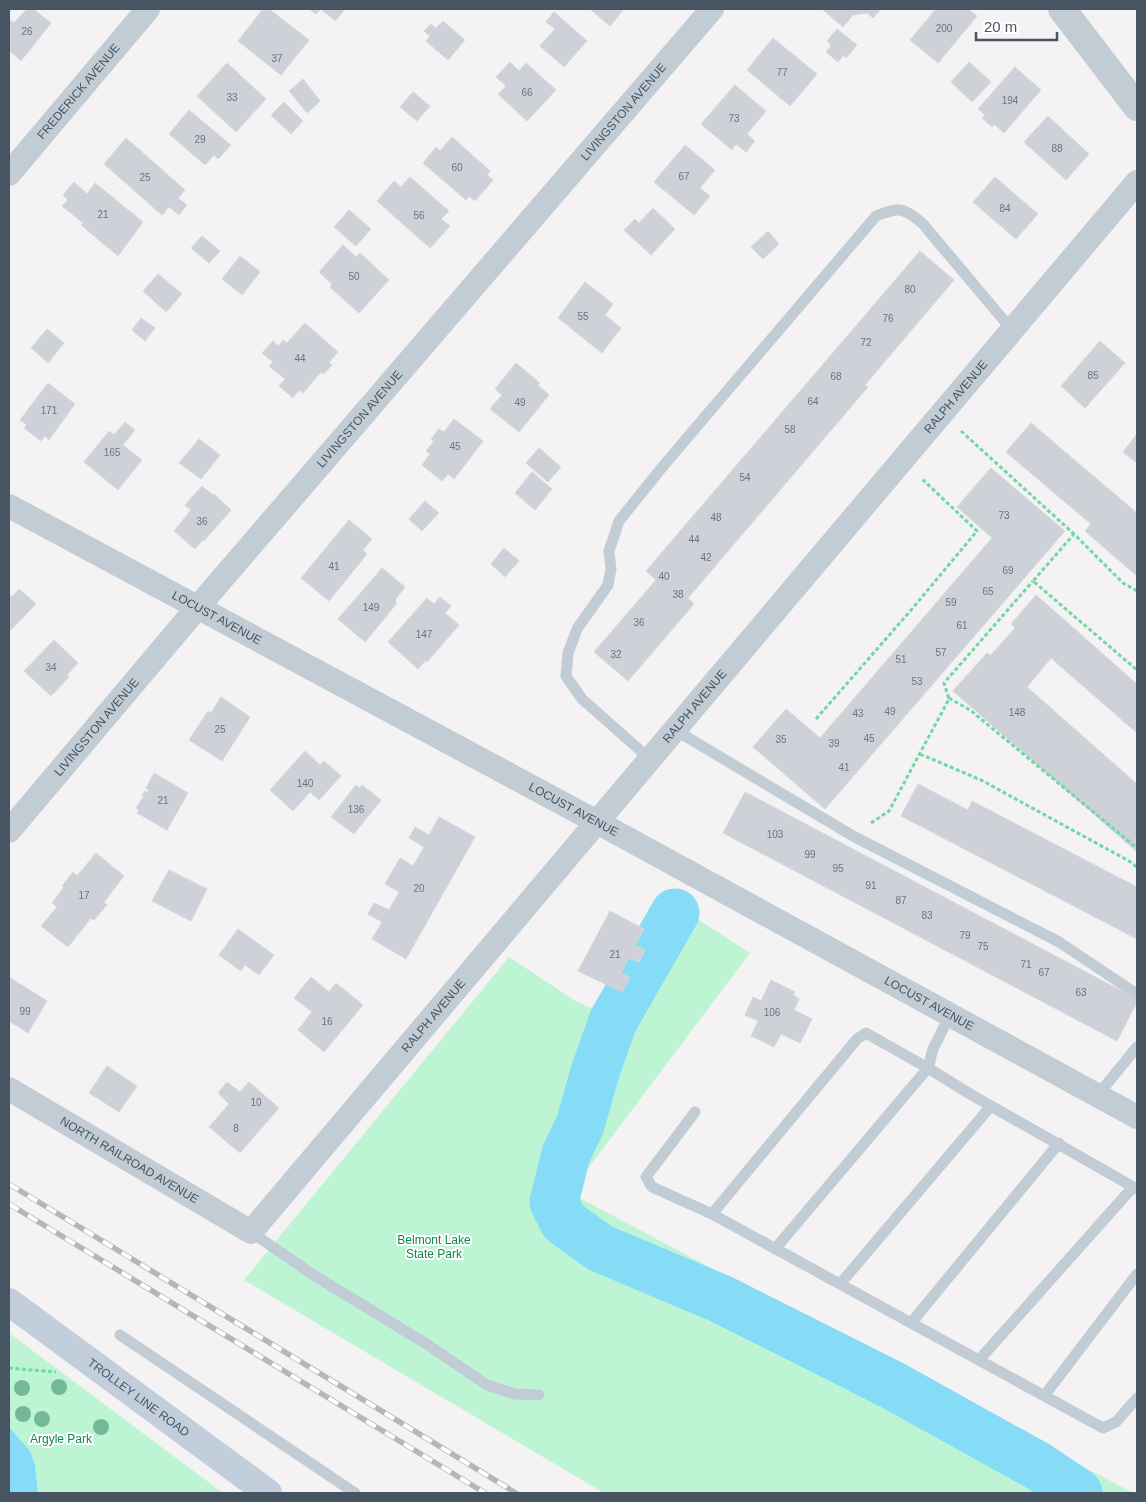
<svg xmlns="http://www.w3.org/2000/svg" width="1146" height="1502" font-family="Helvetica,sans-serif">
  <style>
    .green { fill: #bdf5d4 }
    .water { fill: #86dcf6 }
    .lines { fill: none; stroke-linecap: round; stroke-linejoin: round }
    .river { stroke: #86dcf6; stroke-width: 49 }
    .building { fill: #ced1d8; stroke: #d5d8de }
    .path { stroke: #71d7a7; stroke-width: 3; stroke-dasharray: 4 2.5; stroke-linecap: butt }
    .service { stroke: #c2ccd5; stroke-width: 11 }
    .minor { stroke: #c2ccd5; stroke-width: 24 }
    .tertiary { stroke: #c2ccd5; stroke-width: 28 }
    .secondary { stroke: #c3cedc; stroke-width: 28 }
    .rail-casing { stroke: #b3b7bd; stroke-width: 5.5 }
    .rail { stroke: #fff; stroke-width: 4; stroke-dasharray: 11; stroke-linecap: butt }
    .tree { fill: #75b898 }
    .labels { text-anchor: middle; stroke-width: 4; stroke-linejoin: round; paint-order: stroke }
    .number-label { font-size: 10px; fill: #697480 }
    .street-label { font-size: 12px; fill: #475562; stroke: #fff }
    .park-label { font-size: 12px; fill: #0d884e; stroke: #fff }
  </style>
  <rect width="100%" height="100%" fill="#f4f2f2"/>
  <path class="green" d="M680,908L750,953L577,1183L576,1196L1133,1493H604L244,1280L509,957L577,1002L604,1013L660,914Z
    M9,1333L223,1493H9Z"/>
  <path class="water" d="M9,1427L30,1451L35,1465L38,1493H9Z"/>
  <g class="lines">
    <path class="river" d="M675,913L613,1021L595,1072L580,1125L566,1154L554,1202L564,1222L600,1248L721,1299L892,1385L1038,1466L1078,1493"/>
  </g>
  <path class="building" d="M27,9H33L51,23L21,61L9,50V19L14,23Z
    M263,9H269L309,40L281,75L238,41Z
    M309,9H345L335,21L321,9L316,14Z
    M590,9H624L610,26Z
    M822,9H881L873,18L867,13L853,15L843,27Z
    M936,9H968L977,16L938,63L910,40Z
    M554,12L587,41L564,67L540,46L555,29L546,22Z
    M443,21L465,40L448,60L426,41L430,36L424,31L431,24L436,28Z
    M837,29L857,45L846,58L844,55L838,62L826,52L831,46L827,41Z
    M773,38L817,74L790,106L747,70Z
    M510,62L519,71L526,63L556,90L527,121L498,94L506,86L496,77Z
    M969,62L991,82L972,102L951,82Z
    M227,63L266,99L236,132L197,96Z
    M1015,67L1041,90L1004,133L994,124L992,127L982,118L985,115L978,109Z
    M303,79L320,101L307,113L289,91Z
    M735,85L766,111L747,134L755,141L746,152L736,144L732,150L701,124Z
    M413,92L430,106L417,121L400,107Z
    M284,102L303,121L291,134L271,115Z
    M189,110L231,145L218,159L214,155L205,165L169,134Z
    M1048,116L1089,154L1066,180L1024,142Z
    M452,137L490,171L487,175L493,180L475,201L469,196L466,200L423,163L436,147L440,151Z
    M126,138L185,190L178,198L187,205L179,215L169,207L162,215L104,164Z
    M685,145L715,170L700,188L710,196L694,215L654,182Z
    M410,177L449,211L441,219L450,226L430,248L377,201L394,181L401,187Z
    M995,177L1038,214L1016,239L973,202Z
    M74,182L87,194L95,183L143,222L118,256L81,225L83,223L62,206L68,200L63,195Z
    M653,208L675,229L651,255L624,230L635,219L639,223Z
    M349,210L371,229L356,246L334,227Z
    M768,231L779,244L763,259L751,247Z
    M202,236L220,251L209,263L191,248Z
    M343,245L356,257L360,253L389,280L359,313L330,287L332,284L319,272Z
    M920,251L954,280L865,385L868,387L688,598L694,604L628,681L594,652L656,580L646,571Z
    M240,256L260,272L242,295L222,279Z
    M158,274L182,294L166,312L143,291Z
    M585,282L613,304L605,315L621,328L602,353L558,318Z
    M141,318L155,328L145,341L132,330Z
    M305,323L338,352L329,362L332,365L324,374L321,372L303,393L299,390L293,398L279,386L285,379L269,366L273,362L262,353L273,341L278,346L283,340L287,343Z
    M47,329L64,343L48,363L31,348Z
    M1100,341L1125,363L1085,408L1061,386Z
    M516,363L540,383L538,385L549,395L519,432L490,409L502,395L495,389Z
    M48,383L75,404L49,440L45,436L41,441L24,428L27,425L20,420Z
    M454,419L483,441L454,479L448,474L442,481L422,465L430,454L426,451L434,441L431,439L439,429L444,432Z
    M125,422L135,430L123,445L142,460L118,490L84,462L109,431L114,435Z
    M1031,423L1137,513V576L1085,531L1091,524L1006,452Z
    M1137,434V463L1123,452Z
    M199,439L220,455L201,479L179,463Z
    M539,448L561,467L548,482L526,463Z
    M991,468L1065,531L825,809L753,747L786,709L820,738L992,538L957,507Z
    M532,472L552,489L535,510L515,493Z
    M202,486L213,495L214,494L231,510L204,541L203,540L195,549L174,531L191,510L185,505Z
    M425,501L439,513L422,531L409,519Z
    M349,520L372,539L363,550L367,554L329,601L301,578Z
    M504,548L519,561L505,577L491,564Z
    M382,568L405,587L395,600L397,603L365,642L338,619Z
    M19,589L36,604L9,632V594L12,597Z
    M1036,595L1137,684V733L1051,658L1027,687L1137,784V852L953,691L987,653L991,655L1015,628L1011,624Z
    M440,597L451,606L445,613L459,625L427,662L426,660L418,669L388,642L427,598L434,604Z
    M54,640L78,663L67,675L69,677L51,696L24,671Z
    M221,697L250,717L222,761L189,740L208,711L211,713Z
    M305,751L320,765L324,761L341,776L319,800L310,792L293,811L270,790Z
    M154,773L188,793L167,830L137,813L139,810L136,808L144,796L142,795L145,791L147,793L149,790L146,788Z
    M918,784L968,810L972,801L1137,887V939L901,816Z
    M356,785L360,788L362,785L381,800L354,834L331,817Z
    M745,792L1137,999V1002L1117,1041L723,833Z
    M439,817L475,837L406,959L372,939L382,922L368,914L374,903L389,910L399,892L385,884L400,858L413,866L424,847L409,838L415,827L429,835Z
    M96,853L124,876L104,902L107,905L94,920L91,918L68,947L41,926L57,907L52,903L64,887L62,886L73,872L77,876Z
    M169,870L207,889L191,921L152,901Z
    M610,911L644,929L635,945L645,950L639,962L629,958L621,973L630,978L622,992L578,971Z
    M238,929L274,955L259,975L245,965L241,971L219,955Z
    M9,977L47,1001L28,1033L9,1021Z
    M311,977L329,992L336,983L363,1005L324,1052L298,1030L312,1012L294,998Z
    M771,980L795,992L793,995L799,999L794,1010L812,1019L800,1043L781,1034L774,1047L751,1036L758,1021L745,1015L753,997L761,1001Z
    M107,1066L137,1086L119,1112L89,1093Z
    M227,1082L240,1092L249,1082L279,1108L240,1153L209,1127L229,1104L218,1093Z"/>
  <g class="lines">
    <path class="path" d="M961,431L1074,534
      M1137,591L1123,583L1074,534L1033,581L1137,670
      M949,698L970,710L1137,848
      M816,719L912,609L977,531L921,478
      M920,754L981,780L1129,861L1137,867
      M871,823L889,811L949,699L944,683L1033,581
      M9,1368L56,1372"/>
    <path class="service" d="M675,730L853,836L1059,942L1137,994
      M650,759L582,699L566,676L568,653L577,629L608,585L611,569L609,551L619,521L664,465L876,216C899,207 904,207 923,224L1012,330
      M950,1015L933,1049L928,1068L970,1094L1137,1189
      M1097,1096L1137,1047
      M695,1112L646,1177L652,1187L712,1214
      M251,1232L315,1276L425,1343L487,1385L515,1394L539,1395
      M775,1249L928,1068L866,1033L857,1039L712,1214L1103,1428L1116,1422L1137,1398
      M840,1284L991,1106
      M911,1323L1059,1143
      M120,1335L355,1493
      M979,1360L1133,1187
      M1044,1396L1137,1274"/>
    <g class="minor">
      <path id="s1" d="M9,174L148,9"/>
      <path id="s2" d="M9,506L597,822L1137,1117"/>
      <path id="s3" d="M9,831L197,608L712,9"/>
      <path id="s4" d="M9,1089L251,1232L1137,182"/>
    </g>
    <path class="tertiary" d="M1062,9L1137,107"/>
    <path class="secondary" id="s5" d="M9,1302L268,1493"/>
    <defs>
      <path id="rail" d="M9,1184L516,1493
        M9,1204L485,1493"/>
    </defs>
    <use href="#rail" class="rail-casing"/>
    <use href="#rail" class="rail"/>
  </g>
  <g class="tree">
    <circle cx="59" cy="1387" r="8"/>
    <circle cx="22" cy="1388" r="8"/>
    <circle cx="23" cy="1414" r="8"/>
    <circle cx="42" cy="1419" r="8"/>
    <circle cx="101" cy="1427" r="8"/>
  </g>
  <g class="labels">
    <g class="number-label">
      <text x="944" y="32">200</text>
      <text x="27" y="35">26</text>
      <text x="277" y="62">37</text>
      <text x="782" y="76">77</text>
      <text x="527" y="96">66</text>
      <text x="232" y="101">33</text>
      <text x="1010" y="104">194</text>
      <text x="734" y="122">73</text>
      <text x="200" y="143">29</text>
      <text x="1057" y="152">88</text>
      <text x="457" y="171">60</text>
      <text x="684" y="180">67</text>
      <text x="145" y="181">25</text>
      <text x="1005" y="212">84</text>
      <text x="103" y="218">21</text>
      <text x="419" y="219">56</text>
      <text x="354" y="280">50</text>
      <text x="910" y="293">80</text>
      <text x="583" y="320">55</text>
      <text x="888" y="322">76</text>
      <text x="866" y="346">72</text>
      <text x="300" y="362">44</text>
      <text x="1093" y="379">85</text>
      <text x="836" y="380">68</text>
      <text x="813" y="405">64</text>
      <text x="520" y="406">49</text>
      <text x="49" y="414">171</text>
      <text x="790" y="433">58</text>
      <text x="455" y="450">45</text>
      <text x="112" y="456">165</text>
      <text x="745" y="481">54</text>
      <text x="1004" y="519">73</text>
      <text x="716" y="521">48</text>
      <text x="202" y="525">36</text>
      <text x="694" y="543">44</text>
      <text x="706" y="561">42</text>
      <text x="334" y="570">41</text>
      <text x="1008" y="574">69</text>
      <text x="664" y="580">40</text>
      <text x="988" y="595">65</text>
      <text x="678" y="598">38</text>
      <text x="951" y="606">59</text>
      <text x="371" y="611">149</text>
      <text x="639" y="626">36</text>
      <text x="962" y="629">61</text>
      <text x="424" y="638">147</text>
      <text x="941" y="656">57</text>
      <text x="616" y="658">32</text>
      <text x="901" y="663">51</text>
      <text x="51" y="671">34</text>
      <text x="917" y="685">53</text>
      <text x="890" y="715">49</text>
      <text x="1017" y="716">148</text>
      <text x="858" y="717">43</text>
      <text x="220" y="733">25</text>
      <text x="869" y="742">45</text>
      <text x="781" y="743">35</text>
      <text x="834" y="747">39</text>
      <text x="844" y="771">41</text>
      <text x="305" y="787">140</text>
      <text x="163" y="804">21</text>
      <text x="356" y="813">136</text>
      <text x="775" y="838">103</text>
      <text x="810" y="858">99</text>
      <text x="838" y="872">95</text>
      <text x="871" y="889">91</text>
      <text x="419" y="892">20</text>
      <text x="84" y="899">17</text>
      <text x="901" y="904">87</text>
      <text x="927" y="919">83</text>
      <text x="965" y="939">79</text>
      <text x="983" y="950">75</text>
      <text x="615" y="958">21</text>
      <text x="1026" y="968">71</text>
      <text x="1044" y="976">67</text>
      <text x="1081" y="996">63</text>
      <text x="25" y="1015">99</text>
      <text x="772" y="1016">106</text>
      <text x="327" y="1025">16</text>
      <text x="256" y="1106">10</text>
      <text x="236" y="1132">8</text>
    </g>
    <g class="street-label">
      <text dy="4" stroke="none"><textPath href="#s1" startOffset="108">FREDERICK AVENUE</textPath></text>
      <text dy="4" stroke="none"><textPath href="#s3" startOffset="946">LIVINGSTON AVENUE</textPath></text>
      <text dy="4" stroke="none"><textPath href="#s4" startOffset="1374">RALPH AVENUE</textPath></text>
      <text dy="4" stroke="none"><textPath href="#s3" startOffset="541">LIVINGSTON AVENUE</textPath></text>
      <text dy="4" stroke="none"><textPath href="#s2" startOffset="236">LOCUST AVENUE</textPath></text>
      <text dy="4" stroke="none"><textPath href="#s4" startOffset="969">RALPH AVENUE</textPath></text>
      <text dy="4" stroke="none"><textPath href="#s3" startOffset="136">LIVINGSTON AVENUE</textPath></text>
      <text dy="4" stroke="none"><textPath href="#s2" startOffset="641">LOCUST AVENUE</textPath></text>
      <text dy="4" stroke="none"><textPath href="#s2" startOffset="1046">LOCUST AVENUE</textPath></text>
      <text dy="4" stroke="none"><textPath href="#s4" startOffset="564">RALPH AVENUE</textPath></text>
      <text dy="4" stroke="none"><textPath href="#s4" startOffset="140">NORTH RAILROAD AVENUE</textPath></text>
      <text dy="4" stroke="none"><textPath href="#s5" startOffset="161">TROLLEY LINE ROAD</textPath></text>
    </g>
    <g class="park-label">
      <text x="434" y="1244">Belmont Lake<tspan x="434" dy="14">State Park</tspan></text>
      <text x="61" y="1443">Argyle Park</text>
    </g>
  </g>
  <rect width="1146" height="1502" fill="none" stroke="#475562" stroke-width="20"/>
  <path d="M976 32v8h81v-8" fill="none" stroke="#475562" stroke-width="2.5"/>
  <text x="984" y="32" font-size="15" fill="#475562" stroke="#ffffff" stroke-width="4" paint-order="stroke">20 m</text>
</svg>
